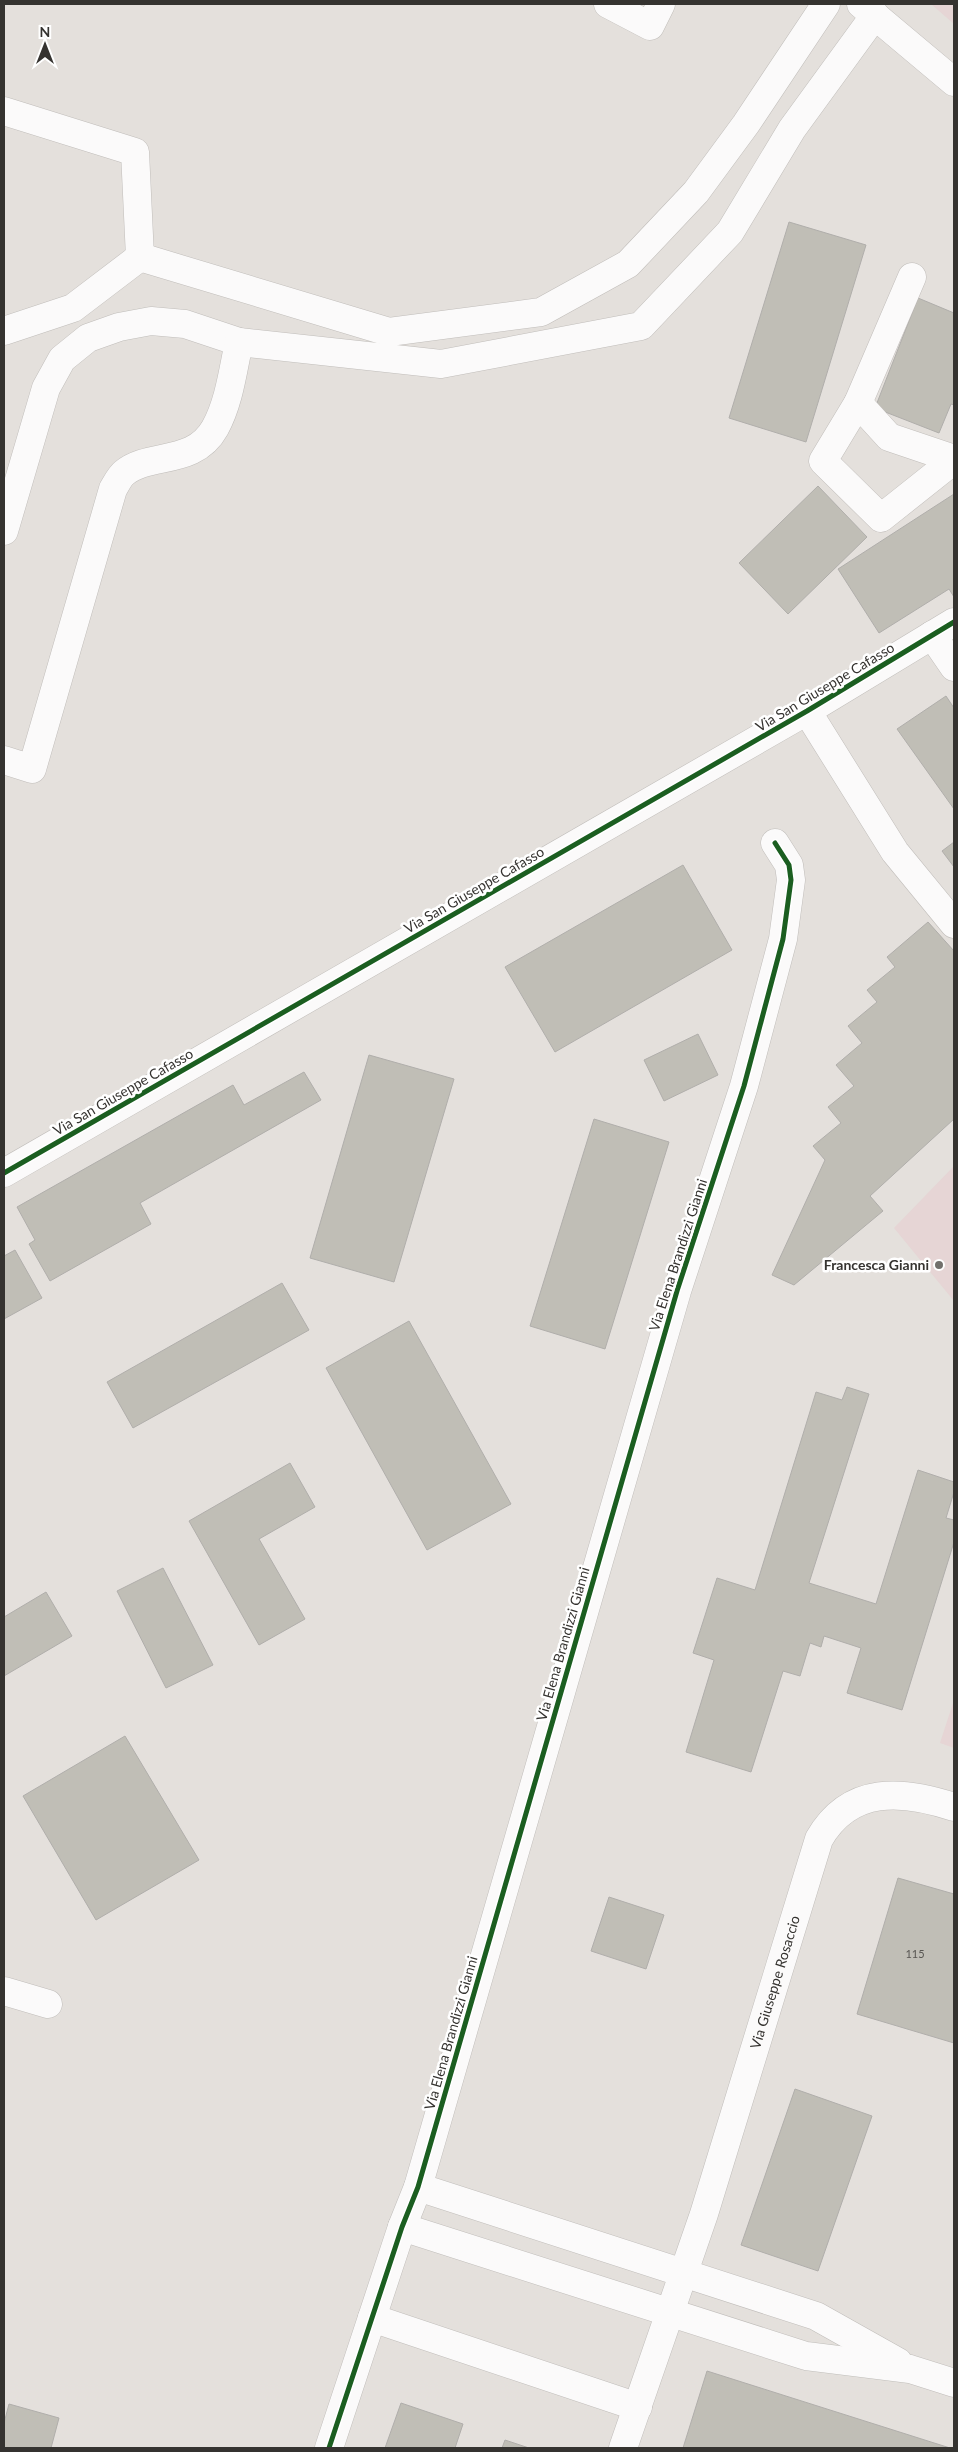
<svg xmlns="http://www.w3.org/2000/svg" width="958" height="2452" font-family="Lato,sans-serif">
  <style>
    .green { fill: #e6d5d5 }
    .building { fill: #c0beb6; stroke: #b0aeab }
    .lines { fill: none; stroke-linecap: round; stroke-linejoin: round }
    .minor-casing { stroke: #c0bdba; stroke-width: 29 }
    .minor { stroke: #fbfafa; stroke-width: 28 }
    .cycleway-casing { stroke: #fff; stroke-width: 8 }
    .cycleway { stroke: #1b5e20; stroke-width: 5 }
    .poi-dot { fill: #72706c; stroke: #fff; stroke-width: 2 }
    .labels { text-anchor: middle; stroke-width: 5; stroke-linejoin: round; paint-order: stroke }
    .number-label { font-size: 11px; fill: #585652 }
    .street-label { font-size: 14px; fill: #353330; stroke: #fff }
    .poi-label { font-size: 14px; font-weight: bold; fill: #353330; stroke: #fff; text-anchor: end }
  </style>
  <rect width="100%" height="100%" fill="#e4e0dc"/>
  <path class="green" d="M931,4H954V24Z
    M954,1166V1301L894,1228Z
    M954,1700V1748L940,1743Z"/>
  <path class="building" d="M789,222L866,245L806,442L729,418Z
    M918,298L954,313V405L951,404L939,433L875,408Z
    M818,486L867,537L788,614L739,563Z
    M954,494V597L949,589L879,633L838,569Z
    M946,696L954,708V809L897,729Z
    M954,842V867L942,851Z
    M683,865L732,950L555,1052L505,967Z
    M928,922L954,951V1119L870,1196L883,1211L794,1285L772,1275L825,1160L813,1146L841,1123L828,1107L854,1086L836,1065L862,1043L848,1026L877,1002L867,990L895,967L887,957Z
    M698,1034L718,1075L664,1101L644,1060Z
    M369,1055L454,1079L394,1282L310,1258Z
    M304,1072L321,1100L140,1203L151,1224L50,1281L29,1244L35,1240L17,1207L233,1085L244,1105Z
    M594,1119L669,1142L605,1349L530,1326Z
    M15,1250L42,1298L4,1319V1256Z
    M282,1283L309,1330L133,1428L107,1382Z
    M409,1321L511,1504L427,1550L326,1368Z
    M847,1387L869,1394L809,1583L876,1604L918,1470L954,1482V1492L946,1518L954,1520V1542L902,1710L847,1693L861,1648L824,1636L821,1647L810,1643L800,1676L783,1671L751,1772L686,1752L714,1660L693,1653L717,1578L755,1590L816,1392L842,1400Z
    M290,1463L315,1507L259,1539L305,1619L259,1645L189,1521Z
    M163,1568L213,1665L166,1688L117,1591Z
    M46,1592L72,1636L4,1676V1617Z
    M125,1736L199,1860L96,1920L23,1796Z
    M898,1878L954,1894V2043L857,2014Z
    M609,1897L664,1915L646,1969L591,1951Z
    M795,2089L872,2116L818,2271L741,2245Z
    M707,2371L950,2448H683Z
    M401,2403L463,2424L455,2448H385Z
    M9,2404L59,2418L51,2448H4V2423Z
    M505,2440L529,2448H502Z"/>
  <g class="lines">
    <defs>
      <g id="minor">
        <path d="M608,4L650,26L661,4"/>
        <path d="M861,4L954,82"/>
        <path d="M4,111L135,152L140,257"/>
        <path d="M140,257L389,332L541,312L628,264L696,192L746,124L826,4"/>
        <path d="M912,277L858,403L823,461L881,518L954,460"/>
        <path d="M4,331L73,308L140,257"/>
        <path d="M858,403L889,437L954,459"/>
        <path d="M4,531L46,388L62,359L88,338L119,327L151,321L185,324L239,342L441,364L641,326L730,232L792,129L875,15"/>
        <path d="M932,635L954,667"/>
        <path d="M807,711L895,852L954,924"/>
        <path d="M4,760L32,769L113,489C116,484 120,476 124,473C149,452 194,466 215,428C229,403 233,370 239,342"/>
        <path d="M4,1173L807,711L954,622"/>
        <path d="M4,1991L48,2004"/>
        <path d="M418,2187L816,2316L898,2362"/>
        <path d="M402,2227L806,2356L910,2369L954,2383"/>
        <path d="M372,2318L638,2407"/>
        <path d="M329,2448L402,2227L418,2187L677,1291L744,1086L783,939L791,880L789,865L775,843"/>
        <path id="s1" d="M623,2448L704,2214L819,1839C850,1785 903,1790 954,1807"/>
      </g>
    </defs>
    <use href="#minor" class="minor-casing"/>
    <use href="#minor" class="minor"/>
    <defs>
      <path id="cycleway" d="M4,1173L807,711L954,622
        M329,2448L402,2227L418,2187L677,1291L744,1086L783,939L791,880L789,865L775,843"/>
    </defs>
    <use href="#cycleway" class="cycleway-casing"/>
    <use href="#cycleway" class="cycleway"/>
  </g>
  <circle class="poi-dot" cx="939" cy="1265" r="5"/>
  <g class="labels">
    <g class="number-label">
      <text x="915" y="1958">115</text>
    </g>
    <g class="street-label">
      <text transform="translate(825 687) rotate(-31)" y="5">Via San Giuseppe Cafasso</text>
      <text transform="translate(474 890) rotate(-30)" y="5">Via San Giuseppe Cafasso</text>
      <text transform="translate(123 1092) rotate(-30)" y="5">Via San Giuseppe Cafasso</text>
      <text transform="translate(678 1255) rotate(-72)" y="5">Via Elena Brandizzi Gianni</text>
      <text transform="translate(563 1644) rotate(-74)" y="5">Via Elena Brandizzi Gianni</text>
      <text dy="5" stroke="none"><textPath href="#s1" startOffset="490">Via Giuseppe Rosaccio</textPath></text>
      <text transform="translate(451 2033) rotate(-74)" y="5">Via Elena Brandizzi Gianni</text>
    </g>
    <g class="poi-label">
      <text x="929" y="1270">Francesca Gianni</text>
    </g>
  </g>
  <rect width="958" height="2452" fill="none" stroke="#353330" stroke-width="10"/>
  <g transform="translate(45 45)" stroke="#ffffff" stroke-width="4" paint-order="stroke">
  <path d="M0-4L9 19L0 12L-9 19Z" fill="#353330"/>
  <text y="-8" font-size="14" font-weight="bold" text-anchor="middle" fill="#353330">N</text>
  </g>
</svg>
